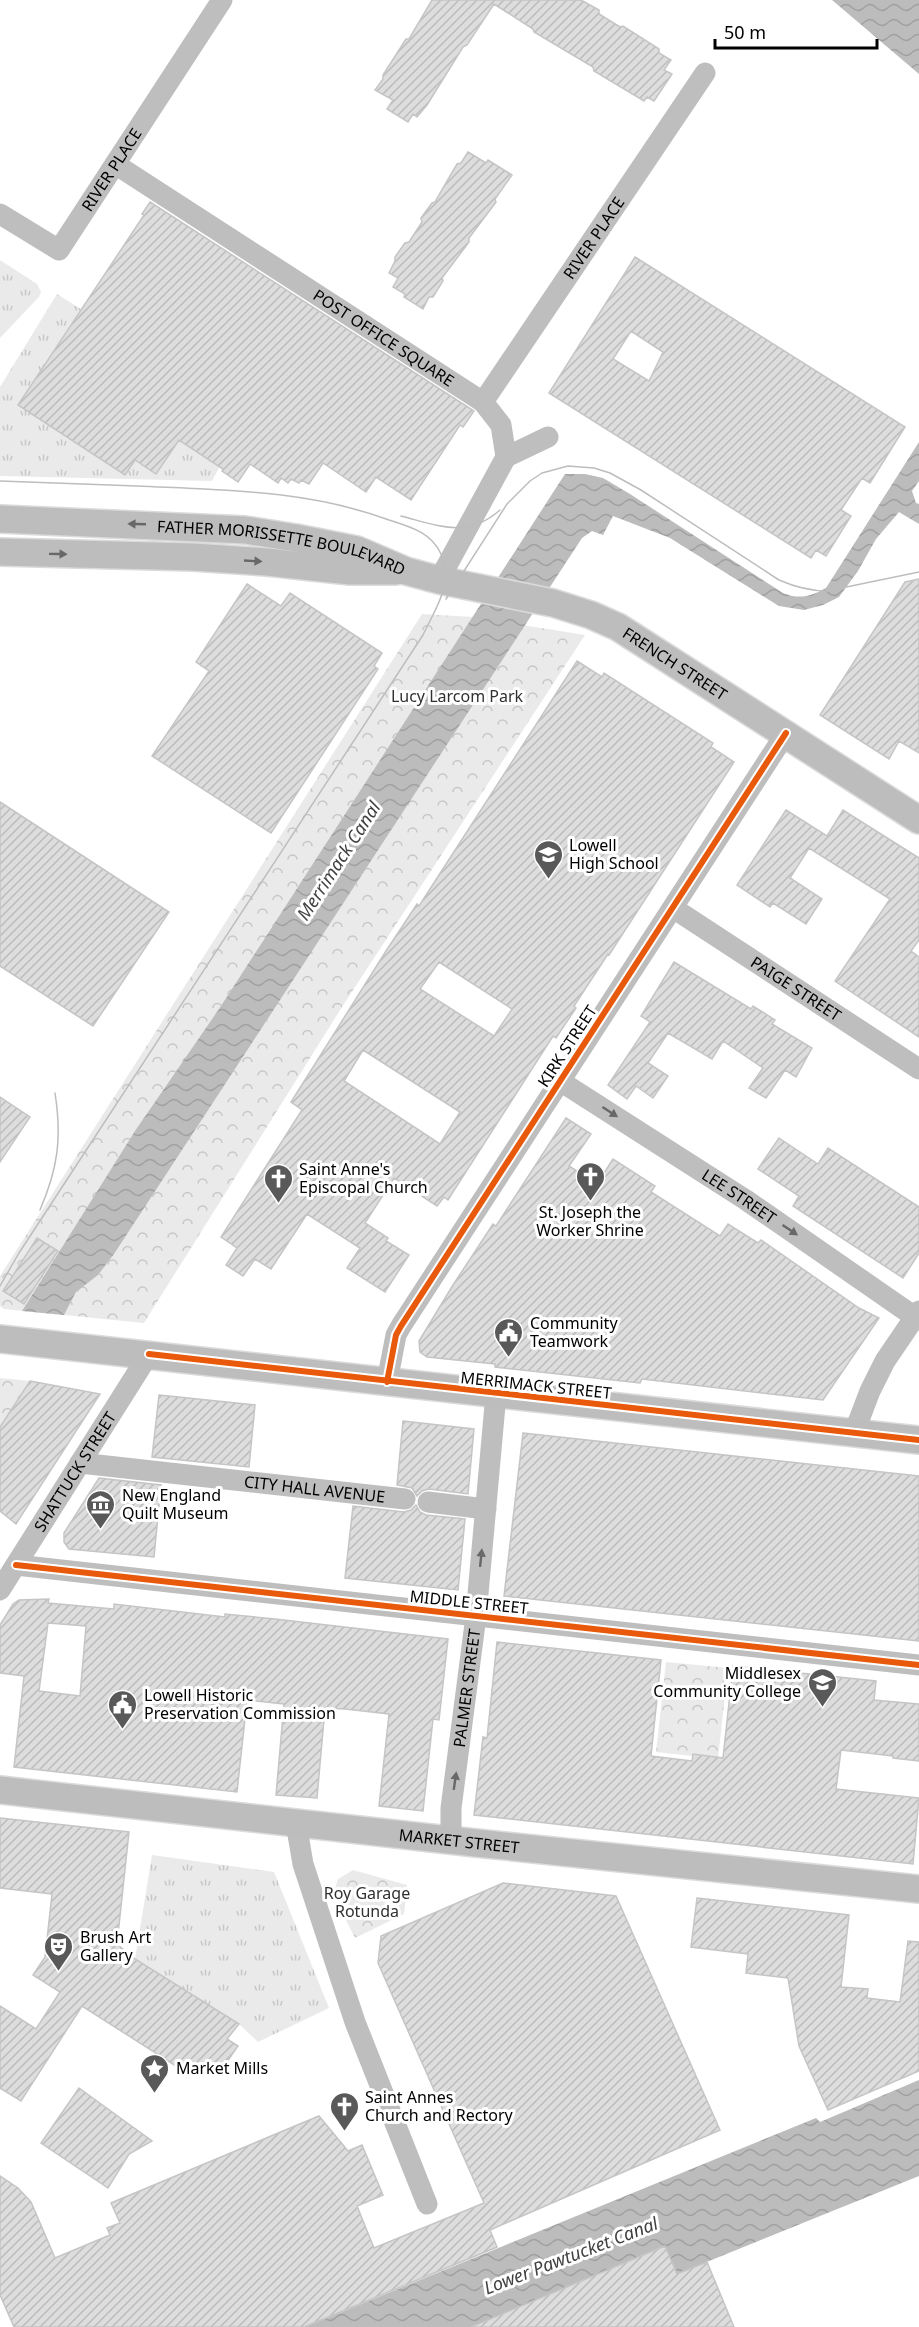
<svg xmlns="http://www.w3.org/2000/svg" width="919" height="2327" font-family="'Noto Sans',sans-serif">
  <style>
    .grass { fill: url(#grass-tufts) }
    .park { fill: url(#park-crowns) }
    .water { fill: url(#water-waves) }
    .building { fill: url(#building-hatch); stroke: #c5c5c5; stroke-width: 1.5; fill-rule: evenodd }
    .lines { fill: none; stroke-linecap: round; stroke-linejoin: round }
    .major-casing { stroke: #dbdbdb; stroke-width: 30 }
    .minor { stroke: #bebebe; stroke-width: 21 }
    .major { stroke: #bdbdbd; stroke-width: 27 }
    .tram { stroke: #bdbdbd; stroke-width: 1.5 }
    .cycleway-casing { stroke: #fff; stroke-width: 10 }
    .cycleway { stroke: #e8590c; stroke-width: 6 }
    .oneway { fill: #686868 }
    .labels { text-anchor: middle; stroke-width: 6; stroke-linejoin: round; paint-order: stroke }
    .street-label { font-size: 16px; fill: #000; stroke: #fff }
    .park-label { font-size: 16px; fill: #303030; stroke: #fff }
    .poi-label { font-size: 16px; fill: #000; stroke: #fff; text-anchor: start }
    .water-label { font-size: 18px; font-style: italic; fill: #414141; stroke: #fff }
  </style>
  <defs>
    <pattern id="grass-tufts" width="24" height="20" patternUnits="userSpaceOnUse" patternTransform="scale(1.5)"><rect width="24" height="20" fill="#eaeaea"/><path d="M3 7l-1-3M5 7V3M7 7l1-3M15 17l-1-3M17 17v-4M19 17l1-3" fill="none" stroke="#c7c7c7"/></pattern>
    <pattern id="park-crowns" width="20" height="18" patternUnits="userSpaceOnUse" patternTransform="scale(1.5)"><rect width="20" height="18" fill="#eaeaea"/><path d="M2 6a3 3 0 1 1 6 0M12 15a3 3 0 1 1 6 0" fill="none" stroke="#c7c7c7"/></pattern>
    <pattern id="water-waves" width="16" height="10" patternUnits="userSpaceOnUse" patternTransform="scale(1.5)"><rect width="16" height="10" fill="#bcbcbc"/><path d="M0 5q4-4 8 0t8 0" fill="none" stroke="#a0a0a0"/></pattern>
    <pattern id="building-hatch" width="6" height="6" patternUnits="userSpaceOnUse" patternTransform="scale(1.5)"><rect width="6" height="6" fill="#ddd"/><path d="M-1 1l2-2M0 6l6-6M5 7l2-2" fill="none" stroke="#bcbcbc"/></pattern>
  </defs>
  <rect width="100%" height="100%" fill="#fff"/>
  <path class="grass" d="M0,260L37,284L41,292L39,297L0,338Z
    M57,294L81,309L18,405L125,475L135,460L157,473L179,440L220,466L212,481L0,476V387Z
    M152,1855L274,1872L329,2008L258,2042L239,2024L135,1959Z"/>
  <path class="park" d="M422,614L473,617L585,635L342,1007L144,1323L4,1309L0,1306V1276Z
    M0,1378L30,1381L0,1427Z
    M666,1662L728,1668L718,1759L656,1752Z
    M353,1870L407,1885L404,1914L355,1938L333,1895L338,1879Z"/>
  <path class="water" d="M832,0H919V74Z
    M919,442V481L912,491L916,503L919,504V524L899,512L876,539L858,571L839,597L823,605L804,610L779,606L670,538L613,516L603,535L592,531L582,538L114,1254L98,1275L76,1292L64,1315L22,1311L135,1131L219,1009L565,474H585L603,478L630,494L783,593C799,600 812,596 826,588Z
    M919,2080V2176L677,2274L664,2246L471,2327H305L816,2118L820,2122Z"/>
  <path class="building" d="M432,0H581L599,10V14L620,27L623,26L659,49V53L671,60L664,70L672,74L654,101L647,97L644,101L594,71L593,67L534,32L533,29L494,4L467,45L463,47L427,105L417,117L413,114L408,122L387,109L393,100L375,90L383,79V75L406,39H409Z
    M468,152L486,163L488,160L512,175L495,199L496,202L469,238V242L442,278L443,281L433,297H429L423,309L404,297L405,294L393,287L398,278L389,273L395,261V257L405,243L409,242L422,222L421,218L432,203L435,202L457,164L461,163Z
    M150,202L474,411L463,427L460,425L411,500L376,477L366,492L323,463L309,484L301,480L299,483L291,479L288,483L281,478L278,483L250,464L238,482L222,471L223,469L179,440L156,474L135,460L125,475L18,405L144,215L142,214Z
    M635,257L905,427L870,483L862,478L841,510L851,516L826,556L816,550L811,558L549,393ZM631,331L663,352L649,381L613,359Z
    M919,579V753L899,741L889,759L820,715L905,582Z
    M247,584L281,606L290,593L382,653L374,666L378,669L271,833L152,756L209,671L196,662Z
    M577,661L602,677L604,673L713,743L711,747L734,762L609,955L608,954L574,1006L576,1008L556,1038L553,1036L448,1200L444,1197L437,1206L394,1178L365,1223L388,1238L386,1241L409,1255L385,1292L347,1268L360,1248L307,1214L271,1269L255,1259L243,1276L226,1265L237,1248L221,1237L302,1110L291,1102L386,951L417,904L419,906ZM439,962L512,1009L494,1036L420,989ZM363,1050L460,1112L440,1144L344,1081Z
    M0,802L169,912L93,1026L0,966Z
    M786,810L827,836L843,810L919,858V940L911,951L919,957V1037L835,981L890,899L809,848L790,878L822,899L806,924L773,903L770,907L737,885Z
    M674,962L751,1009L753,1006L775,1020L772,1024L812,1048L796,1077L785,1070L766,1098L749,1088L763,1068L723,1041L712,1059L668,1033L648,1063L668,1076L653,1098L636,1086L627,1099L608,1085L650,1022L641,1016Z
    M0,1097L30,1117L0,1162Z
    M566,1118L591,1134L569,1166L597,1184L613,1159L655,1186L651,1192L720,1236L728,1224L758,1243L761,1240L859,1308L879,1318L823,1400L642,1379L640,1383L495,1367V1364L427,1357L420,1352L419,1341L453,1285L493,1224L496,1226Z
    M779,1138L818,1164L828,1148L919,1207V1253L903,1278L793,1206L799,1196L758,1169Z
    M37,1238L58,1251L24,1304L3,1291Z
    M30,1381L100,1394L16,1524L0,1511V1427Z
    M159,1395L255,1405L249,1467L152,1457Z
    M403,1421L474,1429L468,1494L429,1489L422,1491L417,1496L412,1488L397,1485Z
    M523,1433L919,1476V1641L504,1596Z
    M99,1478L161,1485L154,1557L69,1549L64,1542V1533Z
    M416,1505L420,1512L426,1515L465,1519L458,1590L345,1578L353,1506L404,1512L411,1510Z
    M49,1599L48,1603L114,1609V1604L225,1617V1614L275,1619L448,1639L439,1720L433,1719L423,1811L379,1806L389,1714L345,1709L325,1708L317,1798L276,1795L284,1704L247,1700L237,1792L14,1767L24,1676L0,1673V1625L13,1604L19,1600ZM48,1623L86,1626L80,1696L39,1691Z
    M497,1642L661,1660L651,1756L692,1761L693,1754L723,1758L733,1666L876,1681L874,1700L919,1704V1761L893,1758V1756L841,1750L836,1789L919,1798L913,1864L474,1815L483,1737L487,1738Z
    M0,1818L129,1832L117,1944L135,1959L239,2024L227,2039L238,2046L220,2072L211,2065L206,2071L179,2068L82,2006L21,2101L0,2088V2006L36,2029L60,1992L33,1975L45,1957L52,1894L0,1888Z
    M503,1883L616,1896L720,2130L490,2230L497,2247L304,2327H14L0,2295V2176L18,2188L31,2202L55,2258L110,2235L107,2228L120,2223L111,2203L319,2116L348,2151L362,2145L383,2195L357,2206L374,2248L484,2203L378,1963L381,1936Z
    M697,1898L849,1915L841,1987L868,1989L867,1998L900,2002L908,1941L919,1942V2071L828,2110L799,2046L788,1978L746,1973L748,1954L691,1947Z
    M79,2088L152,2141L129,2154L108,2188L41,2143Z
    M665,2246L677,2274L707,2262L734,2327H471Z"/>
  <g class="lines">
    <defs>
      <g id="major">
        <path id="s9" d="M0,519L245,530L296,538L357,550L406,571L439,580L553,603L591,615L618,627L919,820"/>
        <path d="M0,552L193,557L267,562L350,571H396"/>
        <path d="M0,1339L919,1440"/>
        <path id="s10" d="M0,1790L476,1843L919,1889"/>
      </g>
    </defs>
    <use href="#major" class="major-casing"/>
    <g class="minor">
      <path id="s1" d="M115,164L483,402L501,425L506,457L439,580"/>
      <path id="s2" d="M0,214L59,250L222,0"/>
      <path id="s3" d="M483,402L705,73"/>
      <path d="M506,457L548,437"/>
      <path id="s4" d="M673,908L919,1069"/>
      <path id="s5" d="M560,1081L746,1200L915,1317"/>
      <path d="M387,1382L396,1335L401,1326L786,733"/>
      <path d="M854,1433L870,1391L885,1361L919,1311"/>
      <path id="s6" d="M80,1463L405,1499"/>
      <path d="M428,1502L486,1509"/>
      <path d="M16,1565L919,1665"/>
      <path id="s7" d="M0,1590L149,1354"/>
      <path d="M296,1823L303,1864L355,2022L427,2204"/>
      <path id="s8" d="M451,1839V1808L476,1616L496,1394"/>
    </g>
    <use href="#major" class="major"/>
    <path class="tram" d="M0,481C46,483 91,484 137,486C223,490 308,490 389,520C410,527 431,532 441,554C455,582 435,609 423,635L19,1253L0,1286
      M401,516C440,526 467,539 500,510
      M446,599L507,504L530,481L542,473L568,466L594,468L610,473L641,490L779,580C795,587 810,591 827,591L919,572
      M40,1210C58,1168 62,1138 55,1093"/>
    <defs>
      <path id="cycleway" d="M149,1354L919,1440
        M387,1382L396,1335L401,1326L786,733
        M16,1565L919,1665"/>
    </defs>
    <use href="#cycleway" class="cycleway-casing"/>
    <use href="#cycleway" class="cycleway"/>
  </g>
  <defs><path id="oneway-solid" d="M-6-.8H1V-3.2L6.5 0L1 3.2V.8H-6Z" transform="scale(1.5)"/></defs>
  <g class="oneway">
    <use href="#oneway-solid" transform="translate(137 524) rotate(-178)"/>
    <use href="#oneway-solid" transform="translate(58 554) rotate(1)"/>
    <use href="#oneway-solid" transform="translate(253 561) rotate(3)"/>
    <use href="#oneway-solid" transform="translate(610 1112) rotate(33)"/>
    <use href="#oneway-solid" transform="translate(790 1230) rotate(34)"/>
    <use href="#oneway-solid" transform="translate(481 1558) rotate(-84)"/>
    <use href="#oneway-solid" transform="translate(455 1781) rotate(-82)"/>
  </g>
  <defs>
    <symbol id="school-pin" viewBox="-11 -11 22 30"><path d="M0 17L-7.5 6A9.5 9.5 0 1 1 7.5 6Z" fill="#595959" stroke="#fff"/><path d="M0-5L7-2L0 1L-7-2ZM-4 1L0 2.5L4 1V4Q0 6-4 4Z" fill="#fff"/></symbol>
    <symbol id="church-pin" viewBox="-11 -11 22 30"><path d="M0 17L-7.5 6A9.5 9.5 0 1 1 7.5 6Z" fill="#595959" stroke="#fff"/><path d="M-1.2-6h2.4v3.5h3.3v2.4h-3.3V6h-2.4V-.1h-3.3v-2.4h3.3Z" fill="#fff"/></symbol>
    <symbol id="civic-pin" viewBox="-11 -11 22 30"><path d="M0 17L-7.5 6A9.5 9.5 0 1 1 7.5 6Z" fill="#595959" stroke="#fff"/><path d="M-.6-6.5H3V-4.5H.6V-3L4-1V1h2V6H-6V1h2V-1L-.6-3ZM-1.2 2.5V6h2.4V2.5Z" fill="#fff"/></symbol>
    <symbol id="museum-pin" viewBox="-11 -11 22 30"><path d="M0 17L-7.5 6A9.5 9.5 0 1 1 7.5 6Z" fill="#595959" stroke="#fff"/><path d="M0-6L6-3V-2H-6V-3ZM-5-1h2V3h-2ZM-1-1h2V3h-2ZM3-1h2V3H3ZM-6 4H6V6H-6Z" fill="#fff"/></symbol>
    <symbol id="university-pin" viewBox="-11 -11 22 30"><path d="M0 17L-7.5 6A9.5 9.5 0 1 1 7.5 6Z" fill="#595959" stroke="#fff"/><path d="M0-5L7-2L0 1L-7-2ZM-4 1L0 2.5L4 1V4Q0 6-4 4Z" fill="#fff"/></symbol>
    <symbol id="theatre-pin" viewBox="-11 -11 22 30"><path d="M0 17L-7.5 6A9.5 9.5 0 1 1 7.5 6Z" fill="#595959" stroke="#fff"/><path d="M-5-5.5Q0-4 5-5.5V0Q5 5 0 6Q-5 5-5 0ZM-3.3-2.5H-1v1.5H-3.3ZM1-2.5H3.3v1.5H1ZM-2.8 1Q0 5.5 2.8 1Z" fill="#fff"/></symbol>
    <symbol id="sight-pin" viewBox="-11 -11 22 30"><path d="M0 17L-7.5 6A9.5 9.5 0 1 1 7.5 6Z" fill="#595959" stroke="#fff"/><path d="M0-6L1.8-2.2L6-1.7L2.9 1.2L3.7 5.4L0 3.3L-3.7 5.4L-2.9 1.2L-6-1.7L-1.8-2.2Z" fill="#fff"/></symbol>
  </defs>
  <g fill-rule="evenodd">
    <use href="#school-pin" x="532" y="838" width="33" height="45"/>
    <use href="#church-pin" x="574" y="1160" width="33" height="45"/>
    <use href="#church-pin" x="262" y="1162" width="33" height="45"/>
    <use href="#civic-pin" x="492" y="1316" width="33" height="45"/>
    <use href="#museum-pin" x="84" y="1488" width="33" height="45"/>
    <use href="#university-pin" x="806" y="1666" width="33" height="45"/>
    <use href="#civic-pin" x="106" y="1688" width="33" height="45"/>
    <use href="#theatre-pin" x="42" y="1930" width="33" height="45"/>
    <use href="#sight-pin" x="138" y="2052" width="33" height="45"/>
    <use href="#church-pin" x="328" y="2090" width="33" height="45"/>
  </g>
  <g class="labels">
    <g class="street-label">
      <text dy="6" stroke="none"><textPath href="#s2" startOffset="165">RIVER PLACE</textPath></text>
      <text dy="6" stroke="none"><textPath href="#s3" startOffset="198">RIVER PLACE</textPath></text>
      <text dy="6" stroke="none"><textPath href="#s1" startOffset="320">POST OFFICE SQUARE</textPath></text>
      <text dy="6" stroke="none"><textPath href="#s9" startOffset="284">FATHER MORISSETTE BOULEVARD</textPath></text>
      <text dy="6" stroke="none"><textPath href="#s9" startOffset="700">FRENCH STREET</textPath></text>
      <text dy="6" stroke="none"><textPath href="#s4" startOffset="147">PAIGE STREET</textPath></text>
      <text transform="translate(567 1046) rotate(-57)" y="6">KIRK STREET</text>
      <text dy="6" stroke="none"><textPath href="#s5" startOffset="213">LEE STREET</textPath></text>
      <text transform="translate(536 1385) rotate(6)" y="6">MERRIMACK STREET</text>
      <text dy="6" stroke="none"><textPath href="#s7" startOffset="140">SHATTUCK STREET</textPath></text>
      <text dy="6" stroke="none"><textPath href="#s6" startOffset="236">CITY HALL AVENUE</textPath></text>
      <text transform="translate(469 1602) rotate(6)" y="6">MIDDLE STREET</text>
      <text dy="6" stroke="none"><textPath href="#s8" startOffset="152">PALMER STREET</textPath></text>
      <text dy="6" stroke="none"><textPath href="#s10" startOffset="462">MARKET STREET</textPath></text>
    </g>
    <g class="park-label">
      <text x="457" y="702">Lucy Larcom Park</text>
      <text x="367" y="1899">Roy Garage<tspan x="367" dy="18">Rotunda</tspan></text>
    </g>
    <g class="poi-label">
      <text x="569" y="851">Lowell<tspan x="569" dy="18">High School</tspan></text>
      <text x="299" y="1175">Saint Anne's<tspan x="299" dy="18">Episcopal Church</tspan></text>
      <text x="590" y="1218" text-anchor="middle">St. Joseph the<tspan x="590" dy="18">Worker Shrine</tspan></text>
      <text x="530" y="1329">Community<tspan x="530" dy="18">Teamwork</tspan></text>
      <text x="122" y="1501">New England<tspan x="122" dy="18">Quilt Museum</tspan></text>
      <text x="801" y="1679" text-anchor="end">Middlesex<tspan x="801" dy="18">Community College</tspan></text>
      <text x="144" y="1701">Lowell Historic<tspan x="144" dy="18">Preservation Commission</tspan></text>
      <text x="80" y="1943">Brush Art<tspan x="80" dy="18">Gallery</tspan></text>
      <text x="176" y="2074">Market Mills</text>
      <text x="365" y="2103">Saint Annes<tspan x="365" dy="18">Church and Rectory</tspan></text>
    </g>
    <g class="water-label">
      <text transform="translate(339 861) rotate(-57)" y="6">Merrimack Canal</text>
      <text transform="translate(571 2256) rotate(-21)" y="6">Lower Pawtucket Canal</text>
    </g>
  </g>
  <path d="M715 39v9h162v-9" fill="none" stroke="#000000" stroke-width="3"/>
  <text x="724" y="39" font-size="18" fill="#000000" stroke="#ffffff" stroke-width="4.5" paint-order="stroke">50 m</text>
</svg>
